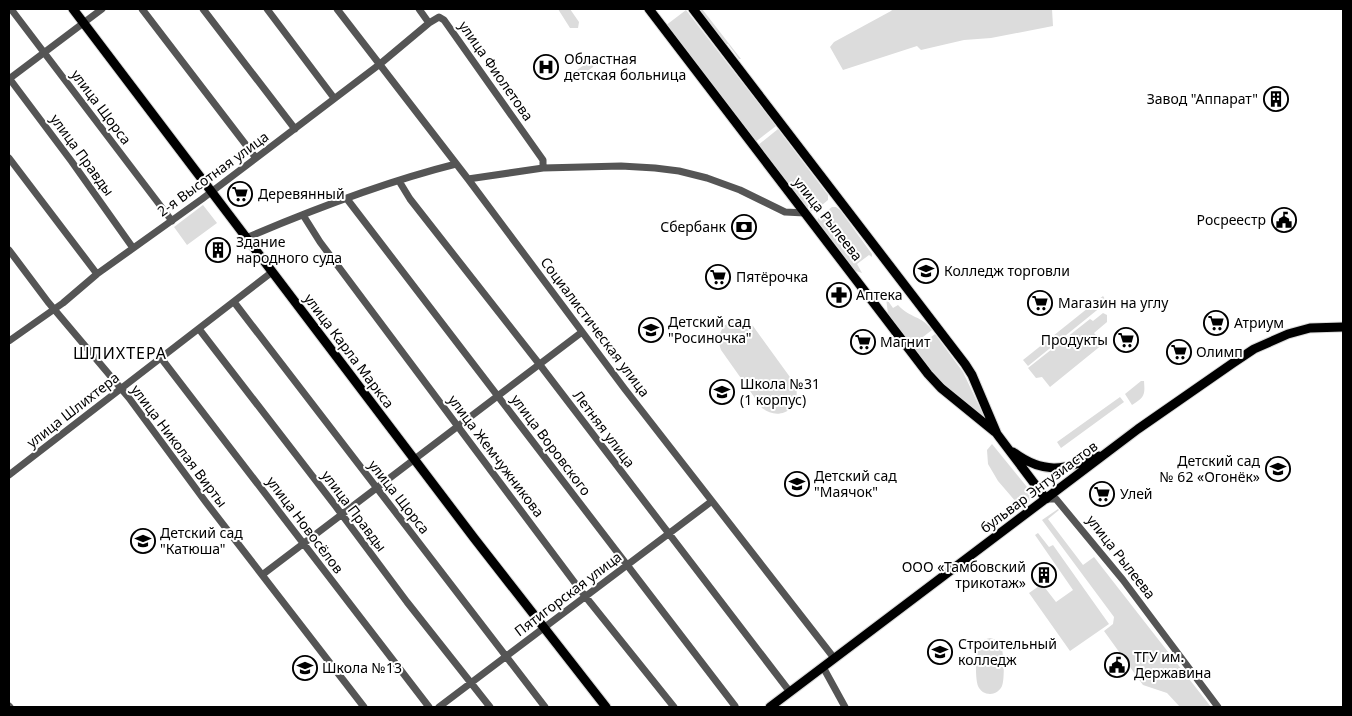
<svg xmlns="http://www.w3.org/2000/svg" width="1352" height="716" font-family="'Noto Sans',sans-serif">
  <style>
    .green { fill: #dcdcdc }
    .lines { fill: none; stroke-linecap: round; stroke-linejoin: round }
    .major-casing { stroke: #dbdbdb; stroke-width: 11 }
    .minor { stroke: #555; stroke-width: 7 }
    .major { stroke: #000; stroke-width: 9 }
    .labels { text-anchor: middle; stroke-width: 4; stroke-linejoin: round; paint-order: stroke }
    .poi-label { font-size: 14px; fill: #000; stroke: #fff; text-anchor: start }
    .street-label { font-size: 14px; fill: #000; stroke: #fff }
    .quarter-label { font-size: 16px; letter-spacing: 1px; fill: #000; stroke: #fff }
  </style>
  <rect width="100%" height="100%" fill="#fff"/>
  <path class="green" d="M558,9H570L579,22L578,28H570Z
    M696,9H702L741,59H739L728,44H723Z
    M893,9H1052L1053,26L991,38L964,40L921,50L917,46L843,70L830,47L834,42L891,11Z
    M686,10L776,126L754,143L665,26Z
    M592,59L594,63L593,67L572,82H567L565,79Z
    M778,129L828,195V200L816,210L808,212L757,146Z
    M203,205L217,223L187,245L174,227Z
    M832,207H836L840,210L872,254V257L869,255L857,264L862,273L853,270L816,225L818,218Z
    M1103,296L1107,302L1028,366L1023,360Z
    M886,298L893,308L898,305C911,319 921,315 932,330L910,347L888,314Z
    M1103,313L1107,315V322L1094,333L1103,344L1050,387L1042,377L1036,378L1028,368L1090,319L1093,321Z
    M739,319L744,320L753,326L795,384C803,406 781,423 762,408L721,350C715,335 723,321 739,319Z
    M935,334L963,372L989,427L940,384L913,351Z
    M1141,381H1144C1145,395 1145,397 1132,405L1125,394Z
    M1120,397L1124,402L1061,448L1057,442Z
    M992,444L1031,492L1029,503L1022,509L998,481L988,464L987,450Z
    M1058,509L1059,510L1048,519L1083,565L1094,557L1211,707H1180L1167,693L1143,685L1104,631L1113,624L1114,617L1042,520Z
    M1038,533L1049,547L1053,545L1109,624L1070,651L1029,593L1042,584L1056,602L1073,590L1035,535Z
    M990,638C994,639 997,640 1000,643C1004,649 1005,679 1002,686C1000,690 996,694 990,694C985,694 980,691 978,686C975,679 975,649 980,643C982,640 986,639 990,638Z"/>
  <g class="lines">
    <defs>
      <path id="major" d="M73,9L474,538L606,707
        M649,9L928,374L941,388L995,432
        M693,9L965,364L972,375L997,434L1046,499
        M1013,452C1045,476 1064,469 1099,456
        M770,707L1138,429L1233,363L1254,349L1288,334L1310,328L1343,327"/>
    </defs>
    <use href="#major" class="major-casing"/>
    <path class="minor" d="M11,9L172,221
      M142,9L256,158
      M203,9L295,129
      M267,9L334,98
      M337,9L468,179L624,388L834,658
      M419,9L429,23
      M9,78L72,162L133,248
      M9,79L102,9
      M9,158L97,274
      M468,179L543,168L621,166L655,168L679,171L707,178L740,190L785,212L805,213
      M399,181L410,199L540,365L790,692
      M347,199L735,706
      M303,215L320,242L581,591L674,707
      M246,238C314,209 384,182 456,164
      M9,250L48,302L129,398L205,501L364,707
      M234,302L545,707
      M199,329L337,508L407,602L490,707
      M9,341L63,303L97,274L202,199L380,64L429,23L439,17L444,20L543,160V168
      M161,358L429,707
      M9,475L272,272
      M1046,499H1056L1123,580L1218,707
      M262,575L582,332
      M823,667L845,707
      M9,706L10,707
      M439,707L712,501"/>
    <use href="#major" class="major"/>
  </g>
  <defs>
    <symbol id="hospital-ring" viewBox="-11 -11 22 22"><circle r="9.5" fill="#fff" stroke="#000" stroke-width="1.5"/><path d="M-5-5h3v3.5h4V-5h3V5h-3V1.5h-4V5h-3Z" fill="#000"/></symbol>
    <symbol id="building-ring" viewBox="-11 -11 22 22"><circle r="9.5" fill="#fff" stroke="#000" stroke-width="1.5"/><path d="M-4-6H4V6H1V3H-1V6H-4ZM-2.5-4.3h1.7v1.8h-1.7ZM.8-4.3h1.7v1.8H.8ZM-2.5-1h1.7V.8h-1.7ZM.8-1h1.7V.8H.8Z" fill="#000"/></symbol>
    <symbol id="supermarket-ring" viewBox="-11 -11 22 22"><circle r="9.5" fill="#fff" stroke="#000" stroke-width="1.5"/><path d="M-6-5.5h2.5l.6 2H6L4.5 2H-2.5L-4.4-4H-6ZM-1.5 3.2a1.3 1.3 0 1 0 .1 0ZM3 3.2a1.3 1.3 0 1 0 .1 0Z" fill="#000"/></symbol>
    <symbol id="civic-ring" viewBox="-11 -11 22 22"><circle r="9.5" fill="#fff" stroke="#000" stroke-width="1.5"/><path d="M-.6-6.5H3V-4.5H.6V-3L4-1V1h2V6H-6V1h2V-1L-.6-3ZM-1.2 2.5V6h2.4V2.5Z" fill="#000"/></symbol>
    <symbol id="bank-ring" viewBox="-11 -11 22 22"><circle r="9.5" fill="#fff" stroke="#000" stroke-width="1.5"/><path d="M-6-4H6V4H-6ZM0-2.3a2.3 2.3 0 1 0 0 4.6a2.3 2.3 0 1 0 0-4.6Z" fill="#000"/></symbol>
    <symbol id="university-ring" viewBox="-11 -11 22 22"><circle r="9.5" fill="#fff" stroke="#000" stroke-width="1.5"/><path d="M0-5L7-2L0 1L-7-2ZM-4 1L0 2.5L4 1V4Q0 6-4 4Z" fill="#000"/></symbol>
    <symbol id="pharmacy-ring" viewBox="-11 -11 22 22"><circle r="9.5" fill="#fff" stroke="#000" stroke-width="1.5"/><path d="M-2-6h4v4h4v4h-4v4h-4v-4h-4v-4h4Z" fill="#000"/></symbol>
    <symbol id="school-ring" viewBox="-11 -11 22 22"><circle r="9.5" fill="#fff" stroke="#000" stroke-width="1.5"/><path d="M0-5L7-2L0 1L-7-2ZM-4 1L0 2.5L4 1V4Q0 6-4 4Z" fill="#000"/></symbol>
  </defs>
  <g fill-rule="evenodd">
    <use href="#hospital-ring" x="532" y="53" width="28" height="28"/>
    <use href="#building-ring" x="1262" y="85" width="28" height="28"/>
    <use href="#supermarket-ring" x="226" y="180" width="28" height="28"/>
    <use href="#civic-ring" x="1270" y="206" width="28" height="28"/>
    <use href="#bank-ring" x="730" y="213" width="28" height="28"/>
    <use href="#building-ring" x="204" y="236" width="28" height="28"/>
    <use href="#university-ring" x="912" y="257" width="28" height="28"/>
    <use href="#supermarket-ring" x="704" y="263" width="28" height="28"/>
    <use href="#pharmacy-ring" x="825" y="281" width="28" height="28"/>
    <use href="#supermarket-ring" x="1026" y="289" width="28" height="28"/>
    <use href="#supermarket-ring" x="1202" y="309" width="28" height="28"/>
    <use href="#school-ring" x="637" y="316" width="28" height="28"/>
    <use href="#supermarket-ring" x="1112" y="326" width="28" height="28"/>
    <use href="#supermarket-ring" x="849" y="328" width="28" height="28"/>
    <use href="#supermarket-ring" x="1165" y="338" width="28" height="28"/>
    <use href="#school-ring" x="708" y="378" width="28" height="28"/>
    <use href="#school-ring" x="1264" y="455" width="28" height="28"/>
    <use href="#school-ring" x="783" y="470" width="28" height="28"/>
    <use href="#supermarket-ring" x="1088" y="480" width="28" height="28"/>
    <use href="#school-ring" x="129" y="527" width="28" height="28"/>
    <use href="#building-ring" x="1030" y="561" width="28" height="28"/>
    <use href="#university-ring" x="926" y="638" width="28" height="28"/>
    <use href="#civic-ring" x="1103" y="651" width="28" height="28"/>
    <use href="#school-ring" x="291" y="654" width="28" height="28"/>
  </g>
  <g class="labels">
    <g class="poi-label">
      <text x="564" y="64">Областная<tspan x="564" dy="16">детская больница</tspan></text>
      <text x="1258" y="104" text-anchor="end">Завод "Аппарат"</text>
      <text x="258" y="199">Деревянный</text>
      <text x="1266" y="225" text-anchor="end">Росреестр</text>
      <text x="726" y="232" text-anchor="end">Сбербанк</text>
      <text x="236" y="247">Здание<tspan x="236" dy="16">народного суда</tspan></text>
      <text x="944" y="276">Колледж торговли</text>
      <text x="736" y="282">Пятёрочка</text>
      <text x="856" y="300">Аптека</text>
      <text x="1058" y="308">Магазин на углу</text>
      <text x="668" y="327">Детский сад<tspan x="668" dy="16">"Росиночка"</tspan></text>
      <text x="1234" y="328">Атриум</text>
      <text x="1108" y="345" text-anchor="end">Продукты</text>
      <text x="880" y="347">Магнит</text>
      <text x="1196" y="357">Олимп</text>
      <text x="740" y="389">Школа №31<tspan x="740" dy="16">(1 корпус)</tspan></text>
      <text x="1260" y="466" text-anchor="end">Детский сад<tspan x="1260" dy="16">№ 62 «Огонёк»</tspan></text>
      <text x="814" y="481">Детский сад<tspan x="814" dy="16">"Маячок"</tspan></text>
      <text x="1120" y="499">Улей</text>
      <text x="160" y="538">Детский сад<tspan x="160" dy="16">"Катюша"</tspan></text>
      <text x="1026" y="572" text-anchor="end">ООО «Тамбовский<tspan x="1026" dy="16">трикотаж»</tspan></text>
      <text x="958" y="649">Строительный<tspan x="958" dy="16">колледж</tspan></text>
      <text x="1134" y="662">ТГУ им.<tspan x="1134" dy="16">Державина</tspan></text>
      <text x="322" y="673">Школа №13</text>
    </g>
    <g class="street-label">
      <text transform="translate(496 71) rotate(55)" y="5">улица Фиолетова</text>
      <text transform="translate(101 107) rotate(53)" y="5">улица Щорса</text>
      <text transform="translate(82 155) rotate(54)" y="5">улица Правды</text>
      <text transform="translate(213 174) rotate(-36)" y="5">2-я Высотная улица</text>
      <text transform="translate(828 219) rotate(52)" y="5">улица Рылеева</text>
      <text transform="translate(595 327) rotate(53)" y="5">Социалистическая улица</text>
      <text transform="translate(349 351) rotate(53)" y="5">улица Карла Маркса</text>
      <text transform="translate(73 410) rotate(-38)" y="5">улица Шлихтера</text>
      <text transform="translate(604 429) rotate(53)" y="5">Летняя улица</text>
      <text transform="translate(551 445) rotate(53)" y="5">улица Воровского</text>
      <text transform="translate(179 446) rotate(53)" y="5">улица Николая Вирты</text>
      <text transform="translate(496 456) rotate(53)" y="5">улица Жемчужникова</text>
      <text transform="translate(1039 487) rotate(-37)" y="5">бульвар Энтузиастов</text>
      <text transform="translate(399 497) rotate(52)" y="5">улица Щорса</text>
      <text transform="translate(354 511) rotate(53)" y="5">улица Правды</text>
      <text transform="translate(305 525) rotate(53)" y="5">улица Новосёлов</text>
      <text transform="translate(1121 557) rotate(52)" y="5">улица Рылеева</text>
      <text transform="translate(568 594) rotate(-37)" y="5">Пятигорская улица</text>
    </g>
    <g class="quarter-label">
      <text x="120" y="359">ШЛИХТЕРА</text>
    </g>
  </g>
  <rect width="1352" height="716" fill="none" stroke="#000000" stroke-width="20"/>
</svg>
